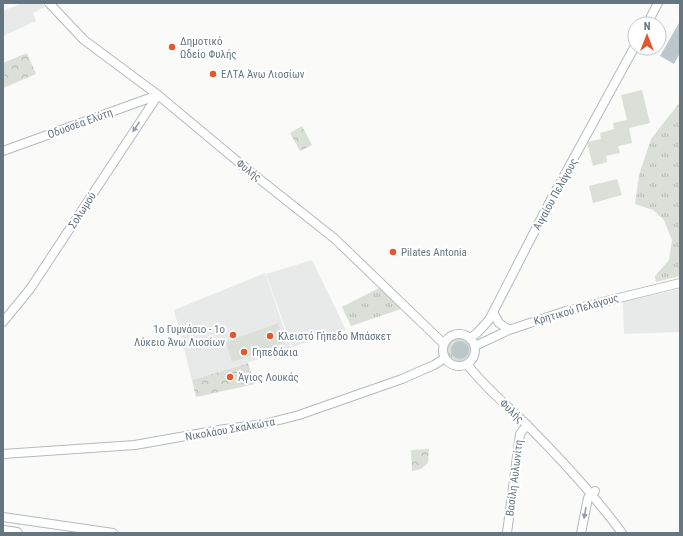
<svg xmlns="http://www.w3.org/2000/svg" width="683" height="536" font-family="'Roboto Condensed',sans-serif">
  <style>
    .built { fill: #e8e9e9 }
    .grass { fill: url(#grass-tufts) }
    .forest { fill: url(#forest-crowns) }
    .pitch { fill: #dadfd7 }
    .water { fill: #bbc7cb }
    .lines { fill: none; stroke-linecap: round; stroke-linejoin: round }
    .secondary-casing { stroke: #b3babf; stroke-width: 10 }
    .primary-casing { stroke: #b5babe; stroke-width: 10 }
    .highway-casing { stroke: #b4b9bd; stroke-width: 12 }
    .secondary { stroke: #fff; stroke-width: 8 }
    .primary { stroke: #fff; stroke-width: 8 }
    .highway { stroke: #fff; stroke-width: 10 }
    .oneway { fill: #939fa8 }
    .poi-dot { fill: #e4572e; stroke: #fff; stroke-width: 1.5 }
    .labels { text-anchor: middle; stroke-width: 4; stroke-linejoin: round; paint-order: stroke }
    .poi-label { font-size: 11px; fill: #657683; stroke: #fff; text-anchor: start }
    .street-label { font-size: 11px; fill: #657683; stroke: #fff }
  </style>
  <defs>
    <pattern id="grass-tufts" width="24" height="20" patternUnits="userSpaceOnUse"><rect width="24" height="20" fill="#dadfd7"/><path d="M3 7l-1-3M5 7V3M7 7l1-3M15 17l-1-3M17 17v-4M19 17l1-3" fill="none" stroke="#b4b9b4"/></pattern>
    <pattern id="forest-crowns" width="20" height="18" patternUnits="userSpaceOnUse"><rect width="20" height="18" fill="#dadfd7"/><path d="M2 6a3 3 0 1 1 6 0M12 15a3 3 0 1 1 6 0" fill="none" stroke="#b4b9b4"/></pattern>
  </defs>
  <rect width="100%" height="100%" fill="#fafaf8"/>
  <path class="built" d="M22,3H42L45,7L33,13L36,21L3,36V11Z
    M312,260L346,330L292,347L266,274Z
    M265,273L291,349L192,380L174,310Z
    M680,289V332L624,334L623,302Z"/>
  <path class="grass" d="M680,102V276L656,282L655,276L669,260L672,240L664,220L653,210L635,204L639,175L651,139Z
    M379,288L401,309L351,326L342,307Z
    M447 350a13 13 0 1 1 26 0a13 13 0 1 1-26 0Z"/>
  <path class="forest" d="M27,53L36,74L3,88V63Z
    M302,126L312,145L300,151L290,133Z
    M248,363L255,384L196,397L192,380Z
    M429,449L428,463L421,469L412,471L411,450Z"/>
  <path class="pitch" d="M642,90L650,123L629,128L632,143L618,146L620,153L606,156L607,162L593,166L587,142L601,139L600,133L614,129L613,123L627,120L621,95Z
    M617,179L622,195L593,203L589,186Z
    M278,323L286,342L232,362L226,342Z"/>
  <path class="water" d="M679,23L680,53L674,64L660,56Z
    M451 350a9 9 0 1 1 18 0a9 9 0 1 1-18 0Z"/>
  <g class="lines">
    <defs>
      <path id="secondary" d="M647,24L658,3
        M3,151L158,95
        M493,312L499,323L509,330
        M3,322L30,289L158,95
        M470,338L477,333L489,320L546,209L635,46
        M475,346L509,330L566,311L680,283
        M3,454L135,445L225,429L264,424L299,415L402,379L434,365L445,358
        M3,517L113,533
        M507,533L520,434L527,425
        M581,533L588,498L595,491"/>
      <path id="primary" d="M49,3L84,40L158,95L242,165L335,239L444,344
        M443 350a16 16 0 1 1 32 0a16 16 0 1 1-32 0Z
        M467,364C484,387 507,405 527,425C561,459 594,495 622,533"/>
      <path id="highway" d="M3,531L17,533"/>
    </defs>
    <use href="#secondary" class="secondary-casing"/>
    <use href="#primary" class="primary-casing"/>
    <use href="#highway" class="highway-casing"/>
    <use href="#secondary" class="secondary"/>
    <use href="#primary" class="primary"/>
    <use href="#highway" class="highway"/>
  </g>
  <defs><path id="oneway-solid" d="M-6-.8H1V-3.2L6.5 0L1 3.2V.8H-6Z"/></defs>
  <g class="oneway">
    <use href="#oneway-solid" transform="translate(136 127) rotate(124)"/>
    <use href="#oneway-solid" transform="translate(585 513) rotate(100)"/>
  </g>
  <g class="poi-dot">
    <circle cx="172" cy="47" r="4"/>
    <circle cx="213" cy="74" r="4"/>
    <circle cx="393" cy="252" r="4"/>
    <circle cx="233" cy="335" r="4"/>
    <circle cx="270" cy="336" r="4"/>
    <circle cx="244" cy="352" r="4"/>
    <circle cx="230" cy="377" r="4"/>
  </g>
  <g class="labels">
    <g class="poi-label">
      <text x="180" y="45">Δημοτικό<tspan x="180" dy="13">Ωδείο Φυλής</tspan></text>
      <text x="221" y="78">ΕΛΤΑ Άνω Λιοσίων</text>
      <text x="401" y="256">Pilates Antonia</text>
      <text x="225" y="333" text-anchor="end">1ο Γυμνάσιο - 1ο<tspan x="225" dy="13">Λύκειο Άνω Λιοσίων</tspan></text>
      <text x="278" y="340">Κλειστό Γήπεδο Μπάσκετ</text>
      <text x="252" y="356">Γηπεδάκια</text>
      <text x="238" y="381">Άγιος Λουκάς</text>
    </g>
    <g class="street-label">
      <text transform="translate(80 123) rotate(-20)" y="4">Οδυσσέα Ελύτη</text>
      <text transform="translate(249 170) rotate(38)" y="4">Φυλής</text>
      <text transform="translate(555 194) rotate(-61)" y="4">Αιγαίου Πελάγους</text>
      <text transform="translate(82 210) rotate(-57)" y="4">Σολωμού</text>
      <text transform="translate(576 309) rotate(-16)" y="4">Κρητικού Πελάγους</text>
      <text transform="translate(512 411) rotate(44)" y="4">Φυλής</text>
      <text transform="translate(230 429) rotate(-10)" y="4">Νικολάου Σκαλκώτα</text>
      <text transform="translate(514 478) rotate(-83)" y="4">Βασίλη Αυλωνίτη</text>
    </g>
  </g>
  <rect width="683" height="536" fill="none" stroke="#657683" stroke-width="8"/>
  <g transform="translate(647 36)"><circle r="19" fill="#ffffff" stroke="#c1c8cd"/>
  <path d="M0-3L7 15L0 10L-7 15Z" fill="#e4572e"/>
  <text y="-6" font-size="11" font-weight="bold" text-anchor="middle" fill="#657683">N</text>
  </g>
</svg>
